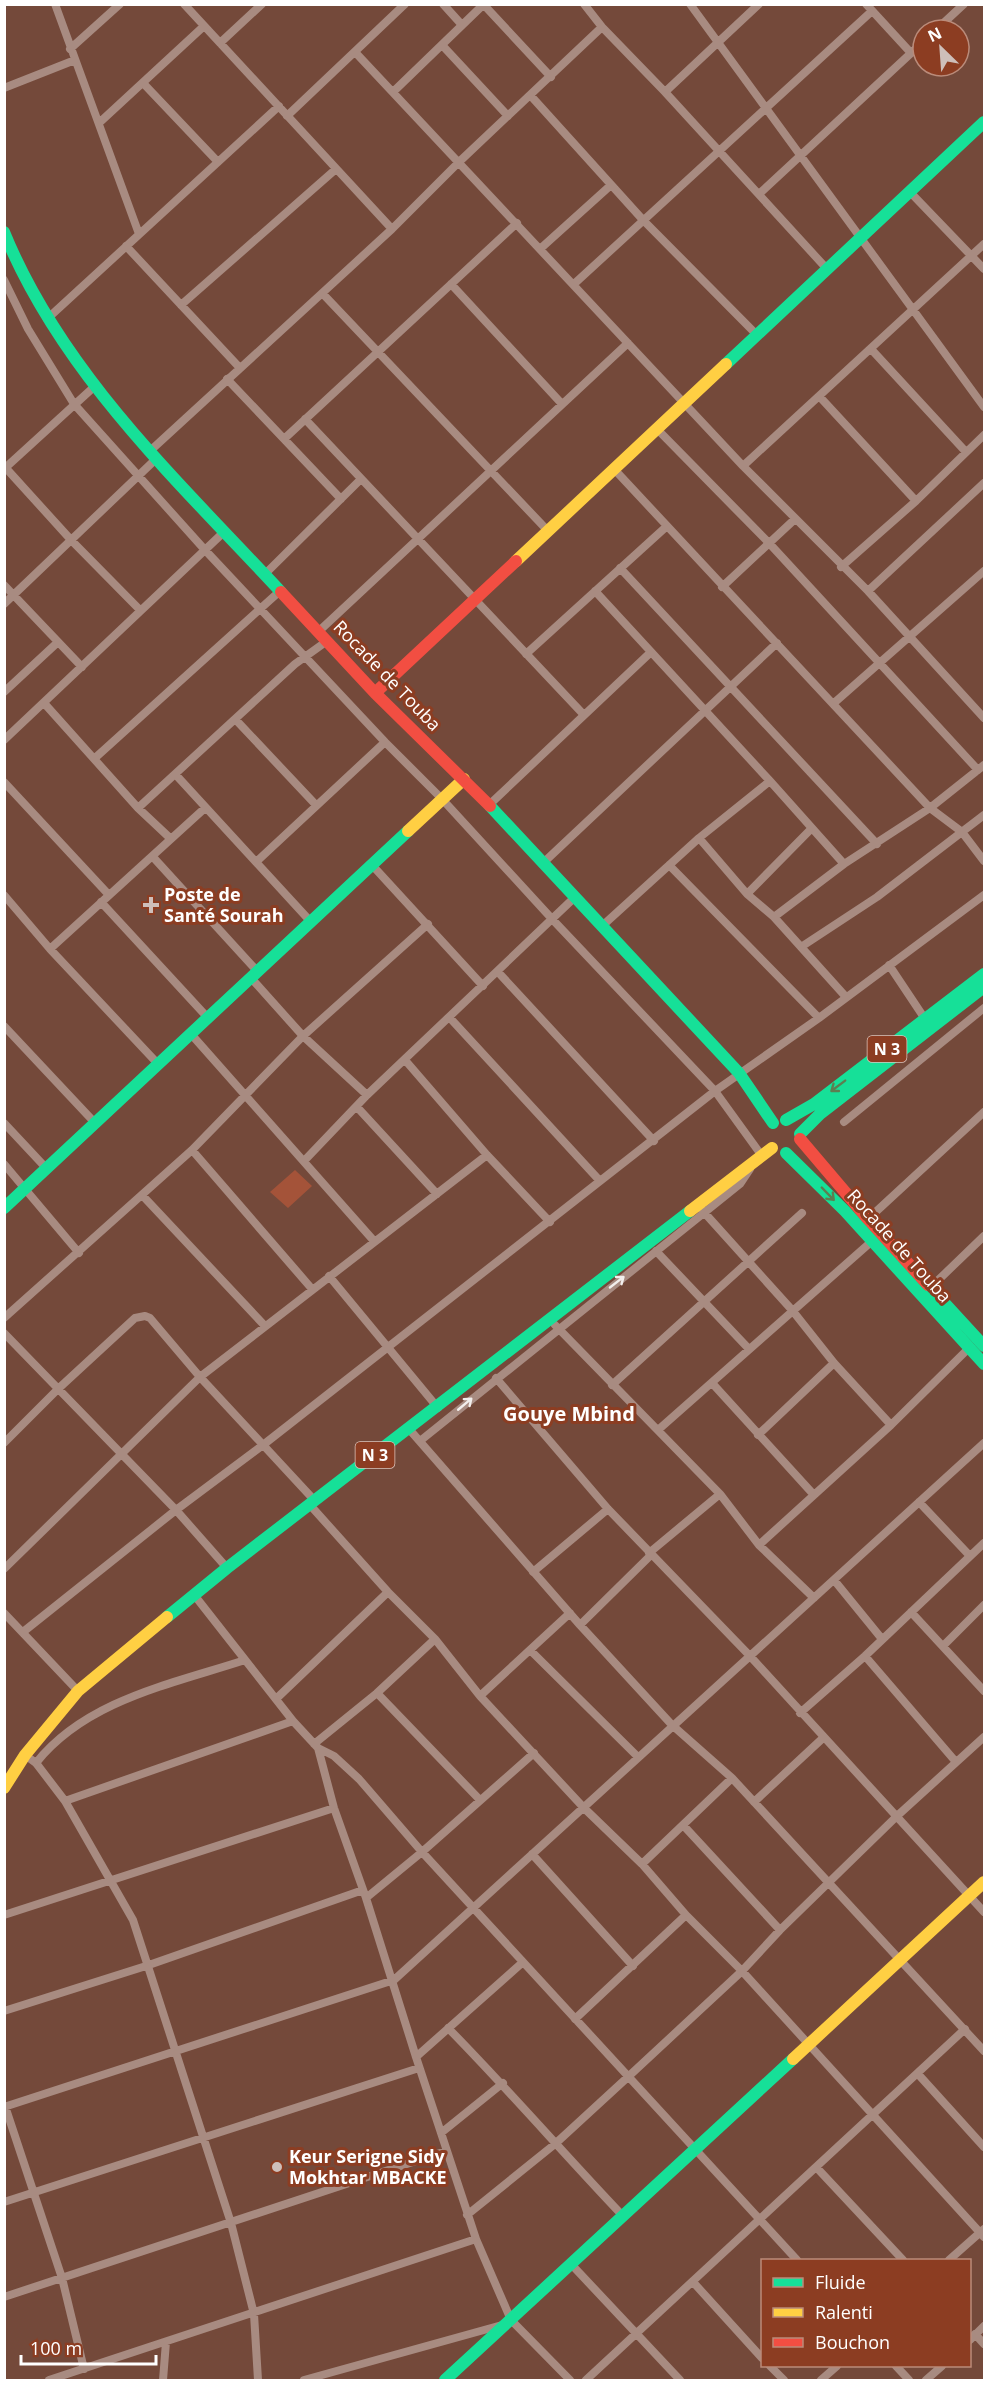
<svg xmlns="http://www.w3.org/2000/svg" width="989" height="2385" font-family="'Open Sans',sans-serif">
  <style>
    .green { fill: #a45339 }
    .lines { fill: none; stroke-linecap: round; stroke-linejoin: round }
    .street { stroke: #a88b81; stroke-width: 8 }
    .fast { stroke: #16e098; stroke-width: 12 }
    .slow { stroke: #ffcf43; stroke-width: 12 }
    .jam { stroke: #f24e42; stroke-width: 12 }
    .oneway { stroke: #5d7e51 }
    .oneway2 { stroke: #f2eeec }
    .poi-dot { fill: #cebfba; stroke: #8c3d22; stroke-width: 2 }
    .labels { text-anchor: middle; stroke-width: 6; stroke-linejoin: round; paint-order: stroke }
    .shield { fill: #8c3d22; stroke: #dcc5bd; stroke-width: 1.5 }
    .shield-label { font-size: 16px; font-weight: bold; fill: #fff }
    .street-label { font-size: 18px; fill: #fff; stroke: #8c3d22 }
    .poi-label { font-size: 18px; font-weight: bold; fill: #fff; stroke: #8c3d22; text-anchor: start }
    .neighbourhood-label { font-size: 20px; font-weight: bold; fill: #fff; stroke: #8c3d22 }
  </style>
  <rect width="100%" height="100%" fill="#74493a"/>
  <path class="green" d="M295,1170L312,1186L288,1208L270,1192Z"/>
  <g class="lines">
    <path class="street" d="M55,4L139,234
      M184,4L392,229
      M443,4L462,25
      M584,4L602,27L665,92L827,269
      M690,4L984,407
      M866,4L911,53
      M484,5L551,77
      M936,30L964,4
      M220,43L262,4
      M442,45L508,116
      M70,49L120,4
      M355,52L743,466L868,591L984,718
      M143,83L218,162
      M4,88L75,60
      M393,92L484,4
      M665,92L759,4
      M531,96L643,220L757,335
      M287,116L405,4
      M99,123L204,26
      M910,192L984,269
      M759,194L923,42
      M126,246L239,367
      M540,249L611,185
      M4,280L28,329L74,404L205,550L385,742L442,799L553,920L715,1091L762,1156
      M451,284L562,404
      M574,284L872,11
      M323,294L548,531
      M181,305L336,169
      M47,319L279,106
      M871,349L966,452
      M227,379L341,499
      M819,396L916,501
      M305,419L584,715
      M657,429L769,543L978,770
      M284,439L517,223
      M150,451L392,229L459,162L602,27
      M4,466L72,541L140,610
      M743,466L984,244
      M4,469L95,386
      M614,469L930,808L962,832L984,861
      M841,567L916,501L984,435
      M620,568L877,844
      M265,574L361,479
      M4,585L82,667
      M722,587L795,519
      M595,591L770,781L844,864
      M868,591L984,483
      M4,604L157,458
      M318,632L628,343
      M526,654L667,526
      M4,692L58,642
      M44,703L138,808L171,839
      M834,703L984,571
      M236,720L316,805
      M4,740L225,531
      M95,758L280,591
      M176,775L311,922
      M4,782L109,895
      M489,805L651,652
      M138,808L295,664L327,641
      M699,838L747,894L774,917L846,997
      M153,857L258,972
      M256,862L385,742
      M542,864L777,643
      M372,865L483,986
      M669,865L819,1018
      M747,894L812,828
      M4,895L50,949L159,1065
      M101,902L208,1018
      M774,917L844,864L930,808L984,765
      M601,927L699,838L770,781
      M801,947L877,897L984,815
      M50,949L205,808
      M889,965L925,1019
      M498,972L654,1141
      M251,978L303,1036L367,1095
      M450,1018L600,1181
      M4,1026L96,1124
      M191,1034L374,1241
      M405,1060L487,1155L550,1222
      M357,1107L437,1194
      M844,1122L984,1008
      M4,1123L47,1169
      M192,1150L312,1289
      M304,1161L367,1095L574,898
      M4,1164L79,1253
      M142,1195L265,1326
      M702,1210L792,1310L834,1363L891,1425
      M868,1219L984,1112
      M656,1251L749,1349
      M329,1276L438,1408
      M931,1287L984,1236
      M4,1318L192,1150L303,1036L428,924
      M555,1325L720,1494L759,1545L814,1598
      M4,1333L176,1510L227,1568
      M496,1378L608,1509L750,1656L984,1912
      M712,1383L814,1495
      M612,1385L802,1213
      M409,1429L580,1625L672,1725L732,1778L984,2051
      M658,1430L871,1242
      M758,1435L834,1363
      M420,1441L740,1184L750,1169
      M4,1443L58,1389L135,1318L145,1316L150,1318L200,1377L315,1501
      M919,1502L970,1556
      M310,1505L388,1592L435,1639L480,1696L584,1808L642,1864L686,1915L742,1971L984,2237
      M759,1545L891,1425L969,1348
      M649,1553L720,1494
      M4,1569L200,1377L487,1155
      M533,1572L608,1509
      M834,1580L882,1639
      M195,1596L293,1721L318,1748L334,1756L359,1779L422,1852L797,2260
      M911,1612L984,1691
      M4,1613L78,1691
      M580,1625L652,1554
      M23,1632L176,1510L263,1445L715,1091L819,1018L984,895
      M943,1646L984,1605
      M531,1651L638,1757
      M865,1656L956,1762
      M377,1693L480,1800
      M480,1696L570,1613
      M277,1698L388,1592
      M800,1713L865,1656L984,1543
      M314,1744L377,1693L435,1639
      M318,1748L334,1808L366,1898L416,2057L476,2239L511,2320L570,2380
      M25,1755L36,1763L65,1801L133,1920L231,2223L254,2314L258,2380
      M36,1763C86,1700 172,1684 245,1660
      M65,1801L293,1721
      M754,1802L823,1738
      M683,1825L780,1930
      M532,1854L633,1966
      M642,1864L732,1778
      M366,1898L422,1852L534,1753
      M4,1915L334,1808
      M4,2011L146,1966L363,1890
      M575,2019L686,1915
      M448,2028C508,2089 564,2154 623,2216
      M416,2057L523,1962
      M918,2074L984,2147
      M5,2106L62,2278L84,2369
      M4,2107L394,1980L984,1443
      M441,2133L503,2083
      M817,2168L903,2260
      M4,2202L419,2068
      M467,2215L555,2144L629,2076L742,1971L780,1930L897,1816L984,1737
      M949,2260L984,2229
      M571,2264L680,2380
      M693,2282L762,2358
      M4,2297L446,2151
      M975,2334L984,2344
      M970,2340L984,2326
      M770,2366L784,2380
      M896,2366L909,2380
      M49,2380L476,2239
      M163,2380L166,2342
      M304,2380L502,2325
      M586,2380L965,2029
      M821,2380L837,2366
      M926,2380L942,2366"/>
    <path class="fast" d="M4,232C62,374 178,481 281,592
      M726,364L984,122
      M490,806L739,1073L773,1123
      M786,1120L814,1104L984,974
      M800,1134L820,1114L984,987
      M786,1153L845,1211L984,1364
      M4,1208L408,831
      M928,1285L984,1346
      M167,1617L227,1568L690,1211
      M445,2380L793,2059"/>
    <path class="slow" d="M516,561L726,364
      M408,831L464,779
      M690,1211L772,1148
      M4,1788L25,1755L78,1691L167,1617
      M793,2059L984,1882"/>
    <path class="jam" d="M281,592L375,693L490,806
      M375,693L516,561
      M800,1139L868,1219L928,1285"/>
  </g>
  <defs><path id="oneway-shaft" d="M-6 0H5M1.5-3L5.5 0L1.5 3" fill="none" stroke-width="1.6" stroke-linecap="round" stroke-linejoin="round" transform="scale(1.5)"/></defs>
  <g class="oneway">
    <use href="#oneway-shaft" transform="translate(838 1086) rotate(143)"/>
    <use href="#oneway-shaft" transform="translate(828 1194) rotate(46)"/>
  </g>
  <g class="oneway2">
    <use href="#oneway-shaft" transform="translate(617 1282) rotate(-38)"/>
    <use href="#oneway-shaft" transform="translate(465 1404) rotate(-40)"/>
  </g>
  <g class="poi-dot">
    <path d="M148 896h6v6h6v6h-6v6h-6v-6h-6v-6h6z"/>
    <circle cx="277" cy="2167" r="6"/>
  </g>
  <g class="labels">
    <g class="shield">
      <rect x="867.5" y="1036" width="39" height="26" rx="4.5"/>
      <rect x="355.5" y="1442" width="39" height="26" rx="4.5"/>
    </g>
    <g class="shield-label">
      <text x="887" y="1055">N 3</text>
      <text x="375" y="1461">N 3</text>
    </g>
    <g class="street-label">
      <text transform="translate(387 676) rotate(46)" y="6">Rocade de Touba</text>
      <text transform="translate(899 1246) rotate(48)" y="6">Rocade de Touba</text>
    </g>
    <g class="poi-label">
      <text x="164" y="901">Poste de<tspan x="164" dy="21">Santé Sourah</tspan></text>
      <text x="289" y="2163">Keur Serigne Sidy<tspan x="289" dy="21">Mokhtar MBACKE</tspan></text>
    </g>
    <g class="neighbourhood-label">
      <text x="569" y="1421">Gouye Mbind</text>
    </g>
  </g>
  <rect width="989" height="2385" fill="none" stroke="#ffffff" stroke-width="12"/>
  <rect x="761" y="2259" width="210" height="108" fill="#8c3d22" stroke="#ba8b7a" stroke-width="1.5"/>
  <rect x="773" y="2278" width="30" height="9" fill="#16e098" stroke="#ba8b7a" stroke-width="1.5"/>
  <text x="815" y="2289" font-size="18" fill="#ffffff">Fluide</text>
  <rect x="773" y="2308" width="30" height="9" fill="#ffcf43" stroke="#ba8b7a" stroke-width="1.5"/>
  <text x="815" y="2319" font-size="18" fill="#ffffff">Ralenti</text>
  <rect x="773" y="2338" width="30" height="9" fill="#f24e42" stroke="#ba8b7a" stroke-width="1.5"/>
  <text x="815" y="2349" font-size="18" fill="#ffffff">Bouchon</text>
  <g transform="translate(941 48) rotate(335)"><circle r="28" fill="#8c3d22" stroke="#ba8b7a" stroke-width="1.5"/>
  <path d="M0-4.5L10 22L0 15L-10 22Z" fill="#cebfba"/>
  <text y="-9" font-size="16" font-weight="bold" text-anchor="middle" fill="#ffffff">N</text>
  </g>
  <path d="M21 2355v9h135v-9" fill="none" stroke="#ffffff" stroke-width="3"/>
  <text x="30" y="2355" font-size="18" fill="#ffffff" stroke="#8c3d22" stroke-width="4.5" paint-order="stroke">100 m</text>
</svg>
